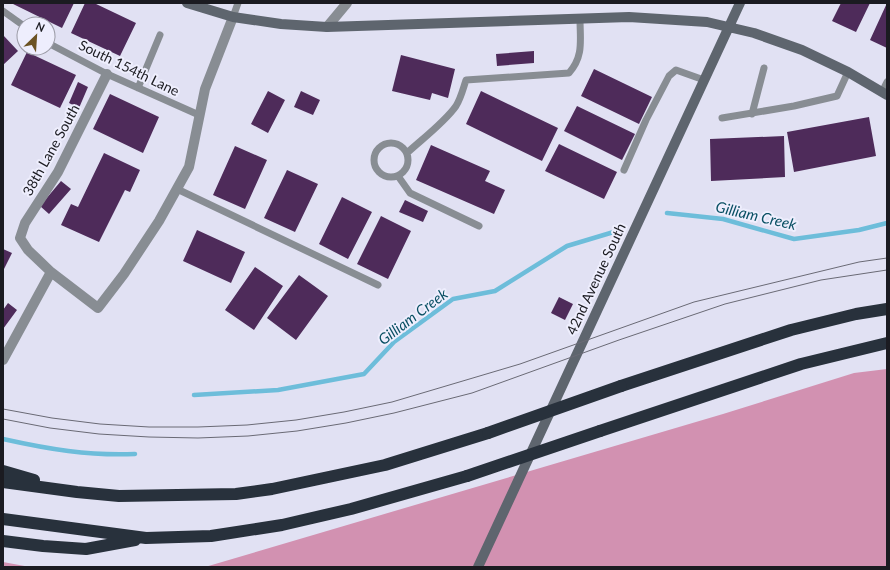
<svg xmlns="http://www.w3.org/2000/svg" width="890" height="570" font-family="Lato,sans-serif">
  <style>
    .forest { fill: #d291b1 }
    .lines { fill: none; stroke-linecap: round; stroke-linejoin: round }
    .stream { stroke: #6dbdda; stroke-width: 4.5 }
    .building { fill: #4e2b5a }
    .lane { stroke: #888d93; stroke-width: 7 }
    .street { stroke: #888d93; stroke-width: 10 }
    .secondary { stroke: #5e656e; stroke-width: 10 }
    .highway { stroke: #28313c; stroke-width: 12 }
    .tram { stroke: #6a6a75; stroke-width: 1 }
    .highway-bridge { stroke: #28313c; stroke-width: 12 }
    .labels { text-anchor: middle; stroke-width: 4; stroke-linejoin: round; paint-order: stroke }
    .street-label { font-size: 14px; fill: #1b1b21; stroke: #eeeefd }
    .water-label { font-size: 15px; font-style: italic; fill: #094f63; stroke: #eeeefd }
  </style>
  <rect width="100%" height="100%" fill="#e1e1f3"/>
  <path class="forest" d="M887,369V567H205L723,414L854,373Z
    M3,562L30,567H3Z"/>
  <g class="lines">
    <path class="stream" d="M667,213L723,219L794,239L859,230L887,223
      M194,395L278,390L364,374L394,342L453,299L495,291L567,246L617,231
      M3,439C48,449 88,456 135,454"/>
  </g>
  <path class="building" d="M11,3H74L62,28Z
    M85,3H94L136,23L120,56L71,33Z
    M841,3H870L856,32L832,21Z
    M887,3V48L870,40Z
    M3,35L18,51L3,65Z
    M534,51V63L497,66L496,54Z
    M27,52L76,75L60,108L11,85Z
    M401,55L455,69L448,98L432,93L430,100L392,91Z
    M594,69L652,97L639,124L581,96Z
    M78,82L88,87L79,108L69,103Z
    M268,91L285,100L268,133L251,124Z
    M301,91L320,100L313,115L294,107Z
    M481,91L558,128L542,161L466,124Z
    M110,94L159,117L143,153L93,129Z
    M577,106L635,134L622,160L564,131Z
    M869,117L876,156L794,172L787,132Z
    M784,136L785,177L711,181L710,139Z
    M559,144L617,172L604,199L545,171Z
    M431,145L490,171L485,181L505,190L494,214L416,180Z
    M235,146L267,160L245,209L213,195Z
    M104,153L140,170L130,192L125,190L99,242L61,225L71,204L78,207Z
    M287,170L318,184L295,232L264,218Z
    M61,181L71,189L49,214L40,206Z
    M342,197L372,212L348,259L319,244Z
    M405,200L428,211L423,222L399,212Z
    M381,216L411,231L388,279L357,264Z
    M197,230L245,252L231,283L183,261Z
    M3,249L12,253L3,271Z
    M255,267L283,286L254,330L225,310Z
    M299,275L328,296L296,340L267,318Z
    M559,297L573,304L565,320L551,313Z
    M8,303L17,310L3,329V310Z"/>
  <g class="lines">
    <path class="lane" d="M3,11L24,26
      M233,17L238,3
      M48,43L107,74L199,115
      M138,88L160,35
      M882,92L887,82
      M752,114L764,68
      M722,118L794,106L837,96L848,72
      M374 160a17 17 0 1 1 34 0a17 17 0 1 1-34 0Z
      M407,153C421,140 445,122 456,106C461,98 463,89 466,80L569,73C584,56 580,40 580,19
      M624,170L646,120L669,76L676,70L704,80
      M398,176L410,193L479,226
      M177,189L378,285"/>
    <path class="street" d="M327,27L347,3
      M51,272L98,308L124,274L159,221L189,167L205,89L233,17
      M3,360L51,272L28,250L20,238L25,223L58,172L107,74"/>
    <path class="secondary" d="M187,3L233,17L281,24L327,27L629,17L707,22L754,33L802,50L848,72L887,95
      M478,567L740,3"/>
    <path class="highway" d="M621,386L791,330L856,314L887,309
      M600,431L801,364L887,343
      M3,471L34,480
      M3,482L77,492L119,496L236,494L272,489L385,465L488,433
      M3,519L146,538L211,536L282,525L351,509L467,476
      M3,541L43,546L86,549L135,540"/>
    <path class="tram" d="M3,409L52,418L100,424L149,427H198L247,425L296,420L344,412L392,402L520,364L694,302L859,262L887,258
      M3,419L50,428L99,434L149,437L198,438L248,436L297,431L346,423L394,413L472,393L619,340L725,304L821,280L887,270"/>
    <path class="highway-bridge" d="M488,433L621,386
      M467,476L600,431"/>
  </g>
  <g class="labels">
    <g class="street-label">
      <text transform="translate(129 68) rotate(26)" y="5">South 154th Lane</text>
      <text transform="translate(51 150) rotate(-61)" y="5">38th Lane South</text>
      <text transform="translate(596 279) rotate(-65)" y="5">42nd Avenue South</text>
    </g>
    <g class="water-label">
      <text transform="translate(756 216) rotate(13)" y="5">Gilliam Creek</text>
      <text transform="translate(413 317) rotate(-37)" y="5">Gilliam Creek</text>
    </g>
  </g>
  <rect width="890" height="570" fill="none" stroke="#1b1b21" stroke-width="8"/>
  <g transform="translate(36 36) rotate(25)"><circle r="19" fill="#eeeefd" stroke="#9a9aa5"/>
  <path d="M0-3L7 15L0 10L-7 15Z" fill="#6c5324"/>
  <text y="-6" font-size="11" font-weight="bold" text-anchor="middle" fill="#1b1b21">N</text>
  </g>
</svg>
